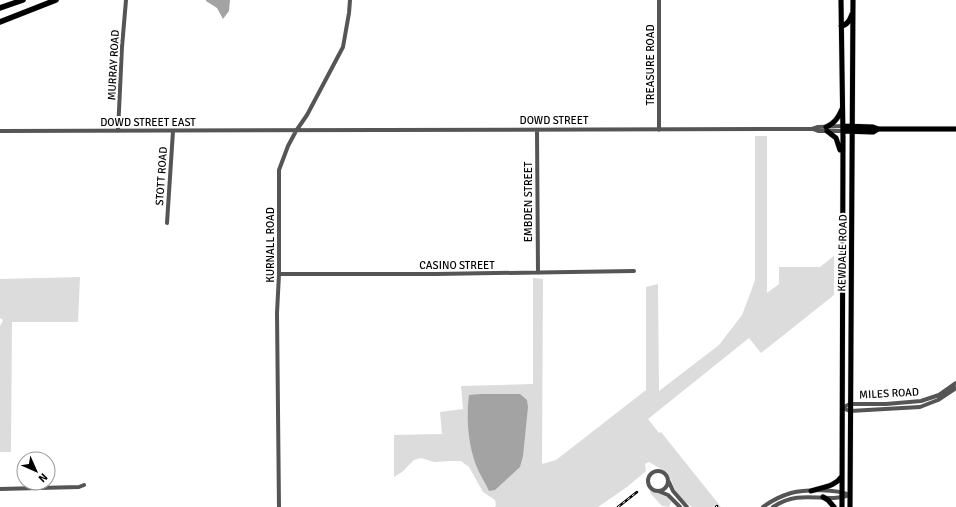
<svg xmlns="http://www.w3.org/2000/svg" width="956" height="507" font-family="Signika,sans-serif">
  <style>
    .green { fill: #dcdcdc }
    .water { fill: #a3a3a3 }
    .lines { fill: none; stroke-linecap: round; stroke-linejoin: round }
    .major-casing { stroke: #dbdbdb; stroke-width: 6 }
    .highway-casing { stroke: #dbdbdb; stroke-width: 6 }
    .minor { stroke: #555; stroke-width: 4 }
    .major { stroke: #000; stroke-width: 5 }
    .highway { stroke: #000; stroke-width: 5.5 }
    .rail-casing { stroke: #000; stroke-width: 2.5 }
    .rail { stroke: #fff; stroke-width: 1; stroke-dasharray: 3; stroke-linecap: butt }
    .labels { text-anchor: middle; stroke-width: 4; stroke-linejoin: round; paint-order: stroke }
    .street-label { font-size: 11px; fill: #000; stroke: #fff }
  </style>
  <rect width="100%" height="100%" fill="#fff"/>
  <path class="green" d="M755,136H767V293L779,284V267H820L834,256V295L761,353L749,338L648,419L659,433L661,432L721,507H718L717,504L713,507H692L681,499L676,492L668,473L649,462L645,464L646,471L627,487L598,507H495L496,505L495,500L483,492L469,467L461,461H450L434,462L421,458L414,460L402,472L394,477V435L442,434L440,412L463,409L461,386L533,384V278L543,279L542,464L556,460L646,390V287L658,284L659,391L719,345L742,315L750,294L755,280Z
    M80,277L78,322H12L11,452H0V326L3,320L0,318V279Z
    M650,490L667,497L671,502L669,507L662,506L650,493Z"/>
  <path class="water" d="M206,0H230L229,11L223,19L217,8L206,1Z
    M481,394H520L527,400L528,407L523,456L520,467L495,490L489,491C486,484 482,478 479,472C468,449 466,419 469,395Z"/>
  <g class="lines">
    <defs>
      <path id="major" d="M841,0L843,138L842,507
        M841,26C848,25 850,19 852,14
        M843,126L873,127L878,129H956
        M826,127C835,123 838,118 842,109
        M827,131L836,138L840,150
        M843,131L873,132L878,129
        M811,491C822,487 835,487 842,476
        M823,497L828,500L834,507
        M850,507C850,338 853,169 853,0"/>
      <path id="highway" d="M0,8L23,0
        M0,22L56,0"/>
    </defs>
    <use href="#major" class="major-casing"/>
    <use href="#highway" class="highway-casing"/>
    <path class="minor" d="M813,129L818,131H843
      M537,130L538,273
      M659,130V0
      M0,131L812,129L818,127L843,126
      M118,131L122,47L126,0
      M167,223L173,131
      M279,274H435L634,271
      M842,408L850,404H886L921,401L939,395L956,383
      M842,408L850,411L920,407L938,400L956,388
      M648 481a10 10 0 1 1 20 0a10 10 0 1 1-20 0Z
      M669,482L673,491L687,507
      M0,489L79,487L84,485
      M658,491L668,495L680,507
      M279,507L277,313L279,274V170L288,146L296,131L307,115L343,47L349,13L350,0
      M763,507C771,501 781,496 791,493C806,489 836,489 850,495
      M773,507C802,488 824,504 850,495"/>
    <use href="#major" class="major"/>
    <use href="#highway" class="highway"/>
    <defs>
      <path id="rail" d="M618,507L637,492
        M716,507L717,506"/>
    </defs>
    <use href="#rail" class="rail-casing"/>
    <use href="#rail" class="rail"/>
  </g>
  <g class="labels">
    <g class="street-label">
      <text transform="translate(113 65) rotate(-87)" y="4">MURRAY ROAD</text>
      <text transform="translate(650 65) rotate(-90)" y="4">TREASURE ROAD</text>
      <text x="554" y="124">DOWD STREET</text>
      <text x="148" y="126">DOWD STREET EAST</text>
      <text transform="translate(161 176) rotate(-86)" y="4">STOTT ROAD</text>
      <text transform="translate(528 202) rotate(-90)" y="4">EMBDEN STREET</text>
      <text transform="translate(270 245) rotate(-90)" y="4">KURNALL ROAD</text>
      <text transform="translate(842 253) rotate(-89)" y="4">KEWDALE ROAD</text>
      <text x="457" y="269">CASINO STREET</text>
      <text transform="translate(889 393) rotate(-3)" y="4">MILES ROAD</text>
    </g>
  </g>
  <g transform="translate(36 471) rotate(135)"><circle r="19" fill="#ffffff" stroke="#999999"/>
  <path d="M0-3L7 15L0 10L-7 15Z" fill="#000000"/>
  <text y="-6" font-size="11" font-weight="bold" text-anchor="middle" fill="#000000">N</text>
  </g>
</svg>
